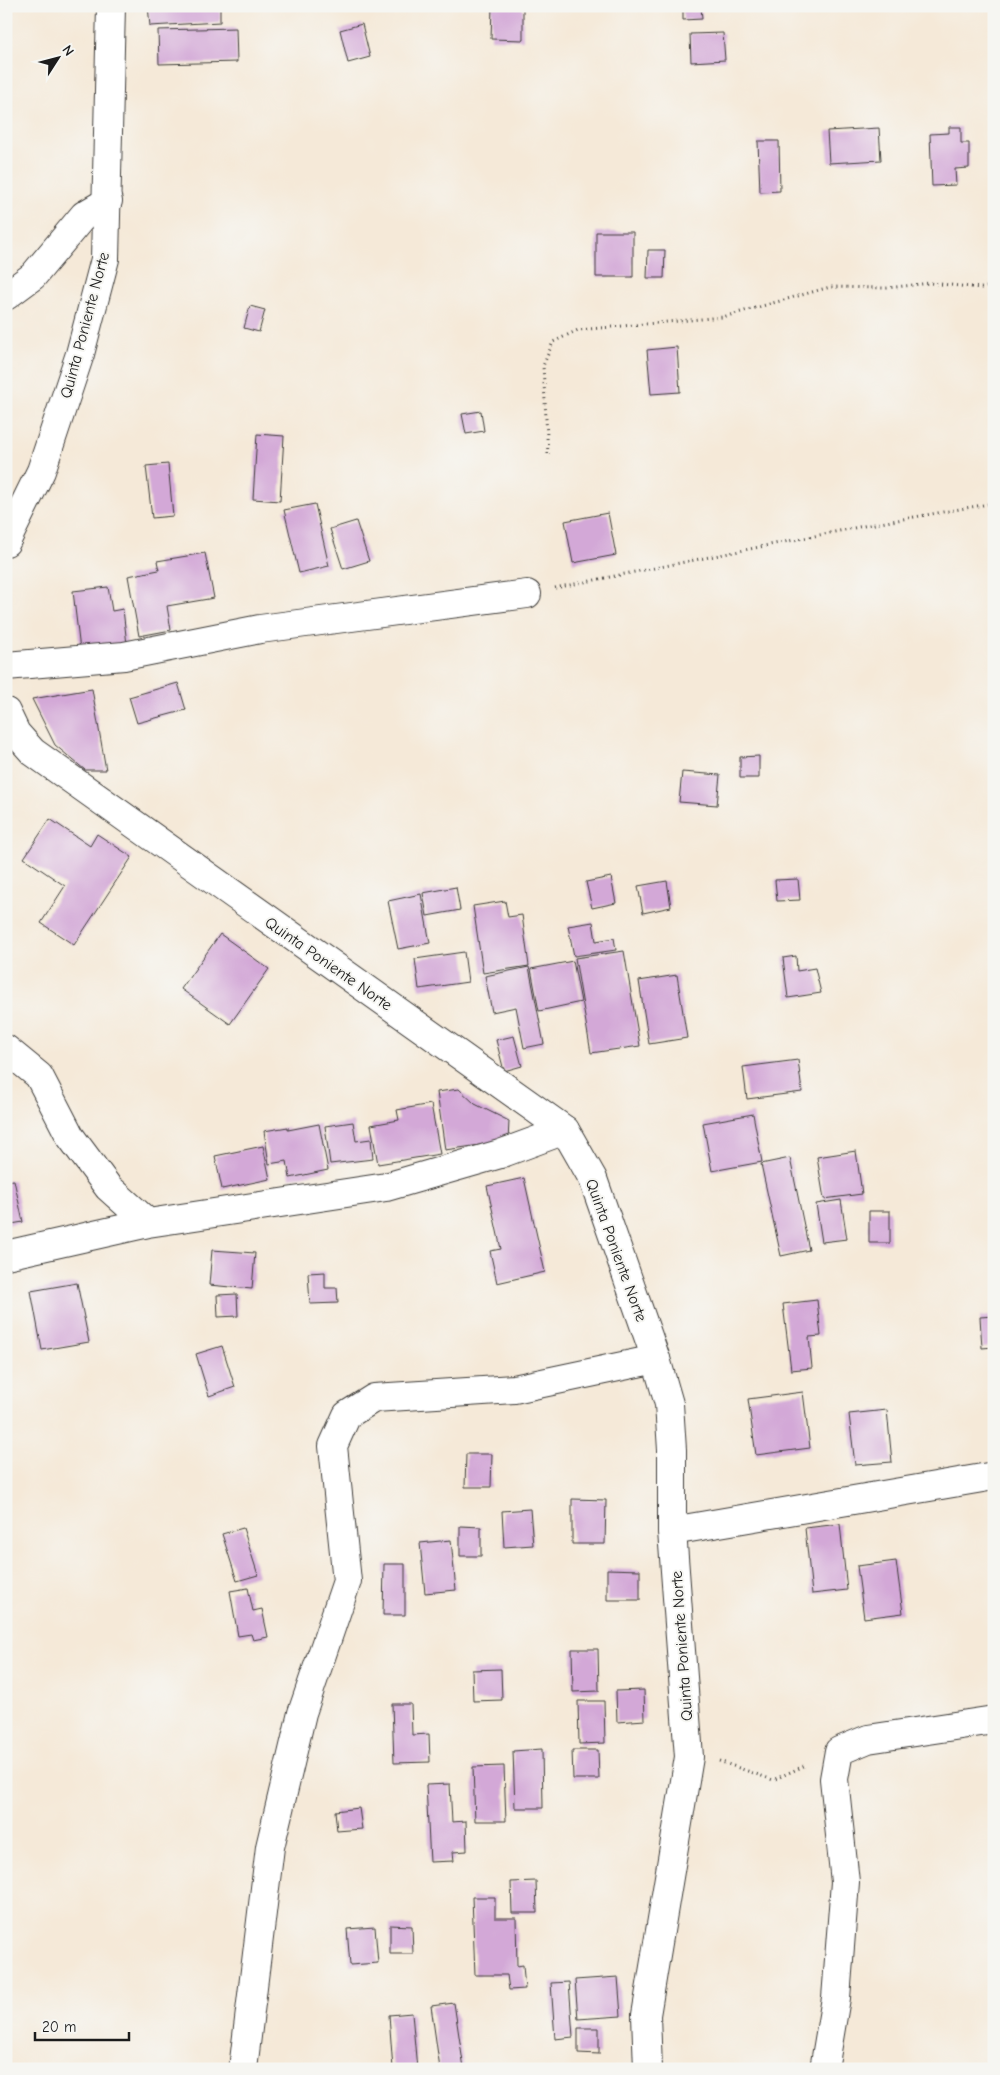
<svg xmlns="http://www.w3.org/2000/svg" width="1000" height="2075" font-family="'Comic Neue',sans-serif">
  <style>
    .building { fill: #d3a8d7 }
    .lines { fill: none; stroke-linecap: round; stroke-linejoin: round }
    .street-casing { stroke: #3d3b38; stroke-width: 30 }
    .secondary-casing { stroke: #3d3b38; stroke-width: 30 }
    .path { stroke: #3d3b38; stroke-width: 3; stroke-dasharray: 1 4; stroke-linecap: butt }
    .street { stroke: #fff; stroke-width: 28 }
    .secondary { stroke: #fff; stroke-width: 28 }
    .labels { text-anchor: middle; stroke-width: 4; stroke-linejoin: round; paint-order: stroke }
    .street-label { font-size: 16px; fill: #1c1c1c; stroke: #f6f6f2 }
  </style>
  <rect width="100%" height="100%" fill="#f6f6f2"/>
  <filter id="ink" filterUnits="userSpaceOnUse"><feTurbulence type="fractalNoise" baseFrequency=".02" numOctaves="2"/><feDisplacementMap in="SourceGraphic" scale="10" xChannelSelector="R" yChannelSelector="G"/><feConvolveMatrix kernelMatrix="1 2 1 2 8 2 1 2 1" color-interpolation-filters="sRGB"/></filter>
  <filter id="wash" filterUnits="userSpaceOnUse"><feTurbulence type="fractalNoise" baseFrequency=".0096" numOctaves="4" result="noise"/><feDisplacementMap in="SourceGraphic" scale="20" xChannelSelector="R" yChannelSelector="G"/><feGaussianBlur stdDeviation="1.12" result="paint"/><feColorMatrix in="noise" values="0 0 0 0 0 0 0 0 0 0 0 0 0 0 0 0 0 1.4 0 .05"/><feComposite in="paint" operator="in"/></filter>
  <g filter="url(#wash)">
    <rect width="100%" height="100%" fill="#f5e9d8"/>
    <g id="blocks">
      <path class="building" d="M148,6H220V22L150,26Z
        M492,6H523V40L491,39Z
        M683,6H701L702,19L683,20Z
        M362,24L370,57L348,63L340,30Z
        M236,28L237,62L159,64L158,30Z
        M723,33L725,60L691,62L690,34Z
        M949,127H961V143H969V168L955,169L956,185L932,186L930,134L949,133Z
        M879,128L881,160L829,163L827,131Z
        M758,141H779L780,191L760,192Z
        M596,232H633V277H596Z
        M648,250H665L664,278H647Z
        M250,306L265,310L259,332L244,328Z
        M677,347L680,392L651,394L647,350Z
        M481,411L484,431L466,434L462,414Z
        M257,434L284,436L280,501L253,499Z
        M168,464L173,516L152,518L146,466Z
        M315,504L329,566L299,573L284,510Z
        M608,513L616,555L573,563L565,521Z
        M356,521L369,561L343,569L330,529Z
        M205,553L214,598L167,606L171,630L139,636L128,576L159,570L157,561Z
        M108,587L112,611L123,609L127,645L80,650L73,591Z
        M178,683L186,710L137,723L129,697Z
        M92,689L106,770H85L55,745L32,699Z
        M759,756V778H740V757Z
        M682,772L720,775L717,805L679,802Z
        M50,819L90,846L97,834L132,857L74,945L41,923L65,886L24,858Z
        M611,877L616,903L592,908L586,882Z
        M798,879L800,900L777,901L775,880Z
        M667,881L671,907L643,913L638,886Z
        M456,887L460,910L427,916L423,893Z
        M421,894L430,943L398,949L388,901Z
        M505,901L508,917L522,915L529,966L483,973L473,906Z
        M593,922L596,941L614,938L616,950L574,956L568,926Z
        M220,934L269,969L230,1024L181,989Z
        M624,951L640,1046L591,1053L575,958Z
        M464,952L468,982L419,989L415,959Z
        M796,956L797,971L815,968L821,993L788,998L783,958Z
        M573,961L581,1002L539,1011L531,969Z
        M529,967L544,1044L524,1048L516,1007L492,1012L485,976Z
        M677,975L687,1038L649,1044L639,981Z
        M514,1036L522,1066L504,1071L496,1040Z
        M798,1060L802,1092L747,1099L743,1067Z
        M459,1089L475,1104L509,1121L508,1141L445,1150L437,1092Z
        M431,1104L440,1154L378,1164L371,1125L399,1120L397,1110Z
        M753,1114L762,1162L712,1171L703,1123Z
        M353,1122L356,1141L371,1139L373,1159L330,1164L325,1126Z
        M319,1124L328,1170L290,1178L287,1161L269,1164L264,1131L288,1127V1130Z
        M263,1146L270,1179L222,1189L215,1156Z
        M856,1151L862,1194L824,1199L817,1157Z
        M790,1158L809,1250L781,1256L761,1164Z
        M524,1178L545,1272L497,1283L490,1251L501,1249L487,1186Z
        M14,1180L23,1222L6,1225V1181Z
        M841,1200L847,1239L822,1242L816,1204Z
        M869,1211H890V1243H869Z
        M212,1250L255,1253L252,1289L209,1285Z
        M325,1272V1288H337L338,1303L310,1304L308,1273Z
        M77,1283L89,1342L42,1350L31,1291Z
        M237,1294L238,1316L218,1317L217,1295Z
        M817,1300L821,1336L809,1337L812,1368L791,1370L783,1304Z
        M994,1316V1347L982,1348L980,1317Z
        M222,1346L235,1387L209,1396L196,1354Z
        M803,1392L810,1448L756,1455L748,1399Z
        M887,1410L892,1462L855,1465L849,1414Z
        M466,1454H492L491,1487H465Z
        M572,1499L606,1500L605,1544H572Z
        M530,1509L533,1545L504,1547L502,1511Z
        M840,1524L847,1590L812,1594L805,1528Z
        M460,1526L481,1527V1556H460Z
        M243,1528L258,1575L237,1581L222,1534Z
        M451,1540L456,1590L425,1593L420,1543Z
        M896,1561L903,1613L864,1618L857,1566Z
        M384,1564H405V1615H383Z
        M607,1569L640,1570V1600H607Z
        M248,1588L253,1611L262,1609L268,1637L253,1640L251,1634L238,1636L230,1591Z
        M572,1649H598L599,1691L573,1692Z
        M501,1669L502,1700L473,1701L472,1670Z
        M644,1690L645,1720L617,1722L616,1691Z
        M578,1701H604L605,1743L579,1744Z
        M392,1704H411L412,1735L429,1734L430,1762L394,1763Z
        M542,1749L543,1808H515L513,1751Z
        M572,1750H598L599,1779H573Z
        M504,1766L506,1821H475L473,1767Z
        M450,1784L452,1822L466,1821L467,1851L453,1852L454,1861L430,1862L426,1785Z
        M359,1808L362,1829L337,1831L335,1811Z
        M536,1881L537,1913H512L511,1882Z
        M472,1897H495V1918H516L517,1966L523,1965L525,1989L509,1990L507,1975H475Z
        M390,1925L412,1926L413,1954H390Z
        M375,1927L378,1963L350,1965L347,1929Z
        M618,1977L621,2016L578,2019L575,1980Z
        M569,1982L573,2037L555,2039L551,1983Z
        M454,2003L464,2069H440L431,2006Z
        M412,2013L417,2069H393L389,2015Z
        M578,2028H599V2054L578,2053Z"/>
    </g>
  </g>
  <g filter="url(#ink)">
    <use href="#blocks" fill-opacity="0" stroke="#3d3b38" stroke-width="1"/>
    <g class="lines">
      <defs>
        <path id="street" d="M6,296L33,276L84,215L108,201
          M6,666L124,656L260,629L527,594
          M6,1049L39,1076L70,1136L108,1187L148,1223
          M6,1255L148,1223L386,1187L500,1154L565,1130
          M672,1531L994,1476
          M243,2069L270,1847L302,1713L347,1581L333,1446L347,1415L374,1398L514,1389L656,1359
          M824,2069L836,1998L845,1882L834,1779L839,1751L868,1739L994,1720"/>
        <path id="secondary" d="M6,542L41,471L80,354L105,259L111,6
          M6,712L16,733L33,752L565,1130L593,1179L656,1359L669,1404L672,1450V1531L689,1757L646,2015L648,2069"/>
      </defs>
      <use href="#street" class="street-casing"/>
      <use href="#secondary" class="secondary-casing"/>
      <path class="path" d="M548,454L543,366L553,342L578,330L723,317L830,287L887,288L930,283L981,288L994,286
        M555,588L869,525L994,503
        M719,1761L773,1780L806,1765"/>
      <use href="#street" class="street"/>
      <use href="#secondary" class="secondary"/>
    </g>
  </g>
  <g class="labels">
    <g class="street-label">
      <text transform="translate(84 325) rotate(-75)" y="6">Quinta Poniente Norte</text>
      <text transform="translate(329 963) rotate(35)" y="6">Quinta Poniente Norte</text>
      <text transform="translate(617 1250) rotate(70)" y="6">Quinta Poniente Norte</text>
      <text transform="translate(681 1646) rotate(-94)" y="6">Quinta Poniente Norte</text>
    </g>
  </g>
  <rect width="1000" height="2075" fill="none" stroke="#f6f6f2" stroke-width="25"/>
  <g transform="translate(58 58) rotate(54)" stroke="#f6f6f2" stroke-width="4" paint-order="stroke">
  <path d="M0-4L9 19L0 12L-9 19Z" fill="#1c1c1c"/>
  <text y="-8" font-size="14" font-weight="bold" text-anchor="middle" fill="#1c1c1c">N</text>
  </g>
  <path d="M35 2032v8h94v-8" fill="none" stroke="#1c1c1c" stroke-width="2.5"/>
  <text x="42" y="2032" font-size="15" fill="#1c1c1c" stroke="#f6f6f2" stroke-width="4" paint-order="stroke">20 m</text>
</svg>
